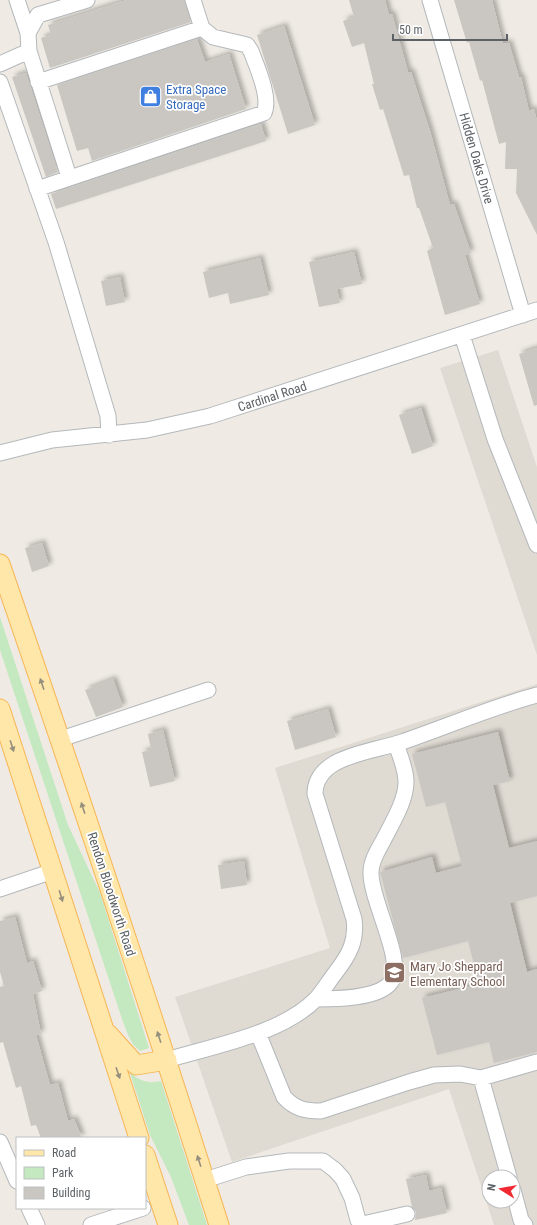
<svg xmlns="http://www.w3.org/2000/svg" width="537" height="1225" font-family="'Roboto Condensed',sans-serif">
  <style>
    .education { fill: #dfdad2; fill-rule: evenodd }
    .green { fill: #c4e8bf }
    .building { fill: #cac6c1; filter: url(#shadow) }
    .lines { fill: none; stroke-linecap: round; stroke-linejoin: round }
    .minor-casing { stroke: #b4b8bb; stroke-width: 17 }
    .major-casing { stroke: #f7b555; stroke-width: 21 }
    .minor { stroke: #fff; stroke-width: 15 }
    .major { stroke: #ffe6a9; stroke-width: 19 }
    .oneway { fill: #95907d }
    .labels { text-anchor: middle; stroke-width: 3.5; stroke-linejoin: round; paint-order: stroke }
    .shop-label { font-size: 13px; fill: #366cbe; stroke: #fff; text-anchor: start }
    .street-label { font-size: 13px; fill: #5c6165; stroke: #fff }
    .education-label { font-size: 13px; fill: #785e54; stroke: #fff; text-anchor: start }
  </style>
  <defs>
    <filter id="shadow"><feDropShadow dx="3.5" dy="-3.5" stdDeviation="2" flood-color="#0004"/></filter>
  </defs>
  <rect width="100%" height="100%" fill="#efebe4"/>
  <path class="education" d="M498,350L537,467V655L440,368Z
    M537,684V1225H494L449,1089L232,1162L175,997L330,948L275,768ZM489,1177H513V1201H489Z"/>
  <path class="green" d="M0,617L68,825L100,893L149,1048L140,1051L133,1044L128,1035L122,1019L0,650Z
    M130,1073C141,1081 147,1084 161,1081L207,1225H189L171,1177L150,1135Z"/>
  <path class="building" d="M127,0H184L191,22L50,68L41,38L51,35L48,25Z
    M349,0H385L389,15L392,14L408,72H411L430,131L450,205L454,204L471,253L465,255L480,304L445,315L427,251L433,248L419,208H417L409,175L404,176L383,109L380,110L372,84H374L364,43L352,47L343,21L354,17Z
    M454,0H492L503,44L509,43L519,77H521L529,111L534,109L537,121V235L516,193L517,169H505L506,142L499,144L482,80L480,81L469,42L467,43Z
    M284,26L315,125L288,134L257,35Z
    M197,39L205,62L229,54L246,109L92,161L88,148L77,151L57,85Z
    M26,73L58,172L46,177L12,77Z
    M261,124L266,141L56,209L51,194Z
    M354,252L362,284L337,289L340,303L319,307L309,262Z
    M260,258L269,295L230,304L228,293L209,298L203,272Z
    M120,277L125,302L106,306L101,281Z
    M537,348V405L534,406L519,354Z
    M421,408L433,446L412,454L399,415Z
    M42,543L49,566L32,572L25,548Z
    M113,679L123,707L96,717L85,690Z
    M328,709L336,737L295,750L287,721Z
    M163,730L175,781L150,787L142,752L151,750L148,734Z
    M498,732L510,781L493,785L509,848L537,841V896L510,903L527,972L537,969V1052L494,1063L489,1042L437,1055L422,998L479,984L468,941L403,958L380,872L432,857L436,873L462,866L445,802L426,807L412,754Z
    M244,861L247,885L221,889L218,865Z
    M15,917L27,963L33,961L42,991L33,994L41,1034L36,1035L50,1085L58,1083L68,1121L74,1119L82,1138H41L36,1125L31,1126L21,1086L16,1088L3,1042L0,1043V987L4,986L0,972V921Z
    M426,1175L429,1191L441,1188L447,1213L415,1220L416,1212L412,1207L406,1179Z"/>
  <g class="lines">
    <defs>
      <path id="minor" d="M17,0L28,33
        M430,0L523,315
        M29,51L69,177
        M0,64L29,51L28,33L38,15L87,0
        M0,82L56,242L108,416L109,435
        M38,82L202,28
        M37,189L264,113C271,98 257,67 251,51L247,45L213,37L202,28L193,0
        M462,335L495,439L537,545
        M0,453L52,440L147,430L210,416L537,310
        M61,739L208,690
        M0,889L53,871
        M316,999C335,999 379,999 391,982C406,962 370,900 371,872C371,861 378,850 383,841C392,823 406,801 406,782C406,769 400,756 396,744
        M258,1033L284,1097C295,1109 305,1111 321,1111L409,1082L434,1075L460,1074L481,1078L537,1062
        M167,1060C213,1046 282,1034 316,999C323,991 329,981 336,972C349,955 357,941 354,919L315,794C315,780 323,770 335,763C355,752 380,749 402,742C446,727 492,707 537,695
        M481,1078L509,1177
        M0,1142L17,1181
        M205,1180L246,1167L289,1161H323L335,1170L343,1179L352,1198L358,1220L363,1224L407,1214
        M513,1190L521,1220L525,1225
        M29,1208L37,1225
        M91,1225L143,1208"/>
      <path id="major" d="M0,564C76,784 149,1004 219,1225
        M0,709L139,1138
        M108,1034L136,1065L167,1060
        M145,1155L168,1225"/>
    </defs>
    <use href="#minor" class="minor-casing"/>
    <use href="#major" class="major-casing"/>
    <use href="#minor" class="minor"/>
    <use href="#major" class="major"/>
  </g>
  <defs><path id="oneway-solid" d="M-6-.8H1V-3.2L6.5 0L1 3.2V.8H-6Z"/></defs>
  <g class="oneway">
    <use href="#oneway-solid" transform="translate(42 684) rotate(-109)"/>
    <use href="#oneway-solid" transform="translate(12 746) rotate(72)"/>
    <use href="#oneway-solid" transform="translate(83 808) rotate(-108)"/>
    <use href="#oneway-solid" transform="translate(61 896) rotate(73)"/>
    <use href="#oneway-solid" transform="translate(159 1037) rotate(-108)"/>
    <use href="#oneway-solid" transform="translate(118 1073) rotate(71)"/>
    <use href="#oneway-solid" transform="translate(199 1161) rotate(-108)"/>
  </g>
  <defs>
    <symbol id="shop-square" viewBox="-11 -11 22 22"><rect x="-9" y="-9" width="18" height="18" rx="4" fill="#3f7fe0" stroke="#fff"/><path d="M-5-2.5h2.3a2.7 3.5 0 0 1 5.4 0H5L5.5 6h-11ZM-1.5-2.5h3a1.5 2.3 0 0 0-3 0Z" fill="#fff"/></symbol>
    <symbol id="school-square" viewBox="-11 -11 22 22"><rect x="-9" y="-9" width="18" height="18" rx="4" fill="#8d6e63" stroke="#fff"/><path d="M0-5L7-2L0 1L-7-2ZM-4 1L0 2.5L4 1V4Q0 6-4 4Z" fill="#fff"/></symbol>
  </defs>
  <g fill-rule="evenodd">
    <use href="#shop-square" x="138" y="84" width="25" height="25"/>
    <use href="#school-square" x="382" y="960" width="25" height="25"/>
  </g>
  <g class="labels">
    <g class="shop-label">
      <text x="166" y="94">Extra Space<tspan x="166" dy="15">Storage</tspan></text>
    </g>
    <g class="street-label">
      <text transform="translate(477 158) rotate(74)" y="5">Hidden Oaks Drive</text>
      <text transform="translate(272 396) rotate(-18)" y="5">Cardinal Road</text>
      <text transform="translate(112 894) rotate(72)" y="5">Rendon Bloodworth Road</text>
    </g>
    <g class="education-label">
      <text x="410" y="971">Mary Jo Sheppard<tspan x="410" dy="15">Elementary School</tspan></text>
    </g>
  </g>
  <rect x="16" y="1137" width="130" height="72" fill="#ffffff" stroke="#bec0c1"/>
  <rect x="24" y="1150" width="20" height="6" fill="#ffe6a9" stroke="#bec0c1"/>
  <text x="52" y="1157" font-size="12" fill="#5c6165">Road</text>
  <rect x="24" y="1167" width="20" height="12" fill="#c4e8bf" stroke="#bec0c1"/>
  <text x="52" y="1177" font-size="12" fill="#5c6165">Park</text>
  <rect x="24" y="1187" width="20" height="12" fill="#cac6c1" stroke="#bec0c1"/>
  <text x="52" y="1197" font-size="12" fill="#5c6165">Building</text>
  <g transform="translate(501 1189) rotate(281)"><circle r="19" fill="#ffffff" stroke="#bec0c1"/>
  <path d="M0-3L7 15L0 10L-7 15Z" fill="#f02933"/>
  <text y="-6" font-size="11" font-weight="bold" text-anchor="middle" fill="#5c6165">N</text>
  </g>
  <path d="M393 34v6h114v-6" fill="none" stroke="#5c6165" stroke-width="2"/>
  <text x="399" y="34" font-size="12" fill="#5c6165" stroke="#ffffff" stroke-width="3" paint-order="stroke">50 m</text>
</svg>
